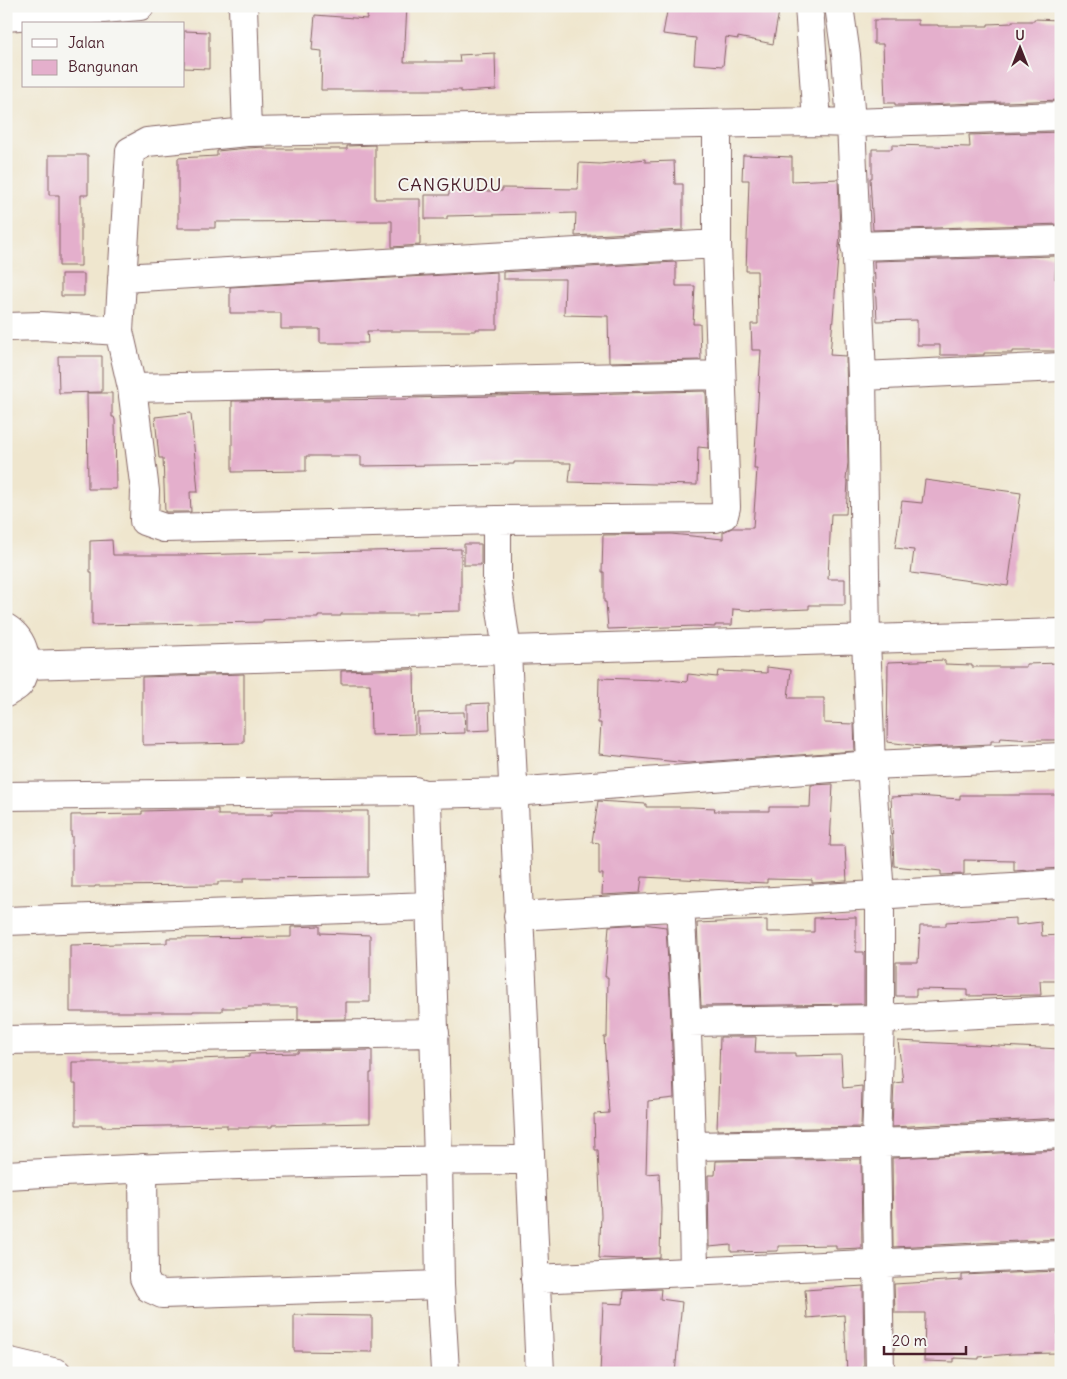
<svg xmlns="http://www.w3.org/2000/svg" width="1067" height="1379" font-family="Delius,sans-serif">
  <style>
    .building { fill: #e4afcc }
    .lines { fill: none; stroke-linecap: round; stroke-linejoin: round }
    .street-casing { stroke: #846564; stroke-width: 30 }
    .street { stroke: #fff; stroke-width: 28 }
    .labels { text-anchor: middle; stroke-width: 4; stroke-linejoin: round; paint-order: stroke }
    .quarter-label { font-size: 18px; letter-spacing: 1px; fill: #4a1f2b; stroke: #f6f6f2 }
  </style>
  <rect width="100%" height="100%" fill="#f6f6f2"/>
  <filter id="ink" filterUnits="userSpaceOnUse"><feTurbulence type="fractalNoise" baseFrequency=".02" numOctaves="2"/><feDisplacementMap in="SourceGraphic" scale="10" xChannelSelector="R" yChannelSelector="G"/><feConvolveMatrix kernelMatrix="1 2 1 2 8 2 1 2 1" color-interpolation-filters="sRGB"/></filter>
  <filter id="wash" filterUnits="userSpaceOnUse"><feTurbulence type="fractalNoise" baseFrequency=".0096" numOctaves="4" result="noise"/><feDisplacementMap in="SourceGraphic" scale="20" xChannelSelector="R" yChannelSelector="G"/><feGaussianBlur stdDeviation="1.12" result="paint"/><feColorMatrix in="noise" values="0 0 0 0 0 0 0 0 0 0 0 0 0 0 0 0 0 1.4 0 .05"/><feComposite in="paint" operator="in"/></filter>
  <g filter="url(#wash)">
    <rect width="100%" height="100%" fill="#efe6ce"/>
    <g id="blocks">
      <path class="building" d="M368,6H407L404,62H460L459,55L495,53L496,90L461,92V90H321L322,51L312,50L315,15L367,19Z
        M668,6H780L773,44L738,37V39L726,37L723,66L694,64L696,38L663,34Z
        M1034,19L1061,20V100L922,105H895V103H885L883,44H874V20H918V25H938V26H988V24L1012,23V21H1034Z
        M184,31L209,32V69L184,68Z
        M1061,132V224L873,230L870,178H872V149H892V145L970,147L969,135Z
        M375,145V199H420V245L392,247V221L215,222V228H178V158L217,156V151L248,148L264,147V149H347V146Z
        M49,155H88V195H81V266H59V195H49Z
        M743,155L792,157V181L838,179L840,234L830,355L846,356L848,463L846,480L848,481L846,514H831L828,579H845V605H809V609L756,611L733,609L732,625H715V627L697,626L608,629L606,602H604V572H602L603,535L671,534L723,539V532L732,528H753L757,469H754L761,350H752L751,324H758L757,271H746L749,180H742Z
        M645,159V162L674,161L675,184H683V230L575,236L576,213L447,216V219H425V195H449V191H502V188L578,189L579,163L600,164Z
        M1056,256L1055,279L1061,280L1059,324H1061V351H1012V353H984V355H940V345H917V320L877,321L874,261Z
        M676,262V286H695L693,324H700L701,360L609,362L608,316L564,315L565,279H503V272Z
        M497,272V329H476V331H367L368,343H320V329H281V313H230V287Z
        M61,274H84V296H61Z
        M58,356H102V392L59,393Z
        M706,391L708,448L698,447L697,485L569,482L571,463H560V462H514V464L361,466V456H306V471L232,472V401L409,399V398Z
        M87,393H112V417H114L115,420L116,489H88Z
        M191,413L198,492H190L191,512H165L163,458H159L155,417Z
        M925,480L1021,493L1008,586L911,573L914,550L895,548L902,501L922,503Z
        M112,540L113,555H187L461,549V611L416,612V614H341V616H318V618H287V619L263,620V622L92,625V572H90V541Z
        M464,544H481V565H464Z
        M945,660V664L972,665V667H1026V664L1061,663V740H1031L1001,738L1000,741H991V744L928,747L887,742L888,662Z
        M767,667L791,670L788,698H824V723L854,724L855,751L688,763L599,754L601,723H598L599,678L660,680V679L687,682L688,674L717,677L718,671L767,673Z
        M414,669L415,734L371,735L370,684H341V671Z
        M244,674V743L144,745L142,742V677Z
        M489,703L490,730L467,731V704Z
        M464,712L465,733L418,734V713Z
        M833,784L830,846H845L847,881L812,883V880L767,879V883L642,877L640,893L602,895L603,874H599V843L592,842L598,801L646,804V807H692L715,808L714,811H769V807H810L811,785Z
        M960,795H1061V868L1014,871V861L964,860V874L941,875V871L894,866L891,797L916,796L960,799Z
        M218,809V815H272V811H368V877L244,878V882H218V885L95,886V887H72V836H71V815L142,814V811Z
        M856,917V952H864V1004L701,1006L697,923L767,920V932H814V918Z
        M1016,918V925L1041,922L1042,936L1061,935V981H1040L1041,995L967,996V990L916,989V996H896V962H918L920,926H946V922Z
        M643,924L666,927L670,998L674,1098L648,1101L646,1174L659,1173L661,1209L660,1258L626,1259L599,1258L601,1216L598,1150H595L594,1114L609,1113L604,1037H607L608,977H605L609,926Z
        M320,926V933L370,935V1002H346V1019L298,1020V1007H248V1008H222V1011H193V1012H70V945L167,943V938L291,937V927Z
        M720,1037H756L755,1053H795V1056L841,1055L843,1088L862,1086L861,1127L717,1130Z
        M898,1041L1061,1049V1118L892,1127L894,1083L903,1082Z
        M372,1050V1073H370V1123L272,1125V1127H249V1128H227V1125L102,1127V1125H76V1084H72V1062H172V1060L249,1057V1054L298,1053V1051Z
        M1061,1150V1239L893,1247L892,1158Z
        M861,1159L862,1248L836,1249V1245L778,1246V1251L731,1252V1245L709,1247L708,1175H715L716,1161Z
        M1059,1271L1057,1353L1012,1354L979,1357V1359L954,1358V1362L924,1361L925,1313H895L894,1284L962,1280V1275Z
        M863,1286L864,1373H847L844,1315L807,1318L805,1290Z
        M661,1289L660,1299L682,1302L675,1373H600L603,1303L623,1304L624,1291Z
        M294,1315L372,1316V1352L294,1351Z"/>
    </g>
  </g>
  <g filter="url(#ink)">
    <use href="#blocks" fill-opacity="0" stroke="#846564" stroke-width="1"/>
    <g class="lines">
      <defs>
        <path id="street" d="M243,6L247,132L817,122L851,123L1061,116
          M809,6L817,122
          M839,6L846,55L851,123L862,376L866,640L871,765L880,895V1019L876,1143L880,1373
          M6,17L140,6
          M247,132L147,142L130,151L119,331L132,388L145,491L144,521L164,528L497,520L716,518L724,515L726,507L717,244V124
          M855,246L1061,240
          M122,278L717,244
          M6,327L42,326L119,331
          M862,376L1061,367
          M132,388L721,375
          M497,520V582L507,651L540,1373
          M6,628C24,639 32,665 19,684C17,687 10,690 6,693
          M26,665L1061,633
          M424,794L427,801L438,1160L440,1285L445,1371
          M6,796L415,791L424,794L513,792L871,765L1061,757
          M680,906C688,1028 692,1150 694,1272
          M518,916L1061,884
          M6,921L430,906
          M688,1022L880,1019L1061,1010
          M6,1040L435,1033
          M692,1146L911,1142L1061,1134
          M143,1168L144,1278L149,1288L162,1294L440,1285
          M6,1175C181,1166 355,1160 530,1160
          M535,1279L1061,1255
          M6,1361L57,1373"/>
      </defs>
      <use href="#street" class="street-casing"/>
      <use href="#street" class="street"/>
    </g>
  </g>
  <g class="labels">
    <g class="quarter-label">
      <text x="450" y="191">CANGKUDU</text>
    </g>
  </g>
  <rect width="1067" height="1379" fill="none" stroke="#f6f6f2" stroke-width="25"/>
  <rect x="22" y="22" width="162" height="65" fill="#f6f6f2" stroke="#b1a0a2"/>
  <rect x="32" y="39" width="25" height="8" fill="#ffffff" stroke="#b1a0a2"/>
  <text x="68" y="48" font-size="15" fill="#4a1f2b">Jalan</text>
  <rect x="32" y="60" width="25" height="15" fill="#e4afcc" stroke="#b1a0a2"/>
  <text x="68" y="72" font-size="15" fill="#4a1f2b">Bangunan</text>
  <g transform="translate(1020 48)" stroke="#f6f6f2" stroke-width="4" paint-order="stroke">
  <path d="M0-4L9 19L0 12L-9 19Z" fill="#4a1f2b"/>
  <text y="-8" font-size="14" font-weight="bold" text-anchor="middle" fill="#4a1f2b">U</text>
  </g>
  <path d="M884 1346v8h82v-8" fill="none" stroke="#4a1f2b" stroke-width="2.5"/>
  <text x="892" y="1346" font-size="15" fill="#4a1f2b" stroke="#f6f6f2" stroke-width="4" paint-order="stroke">20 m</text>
</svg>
